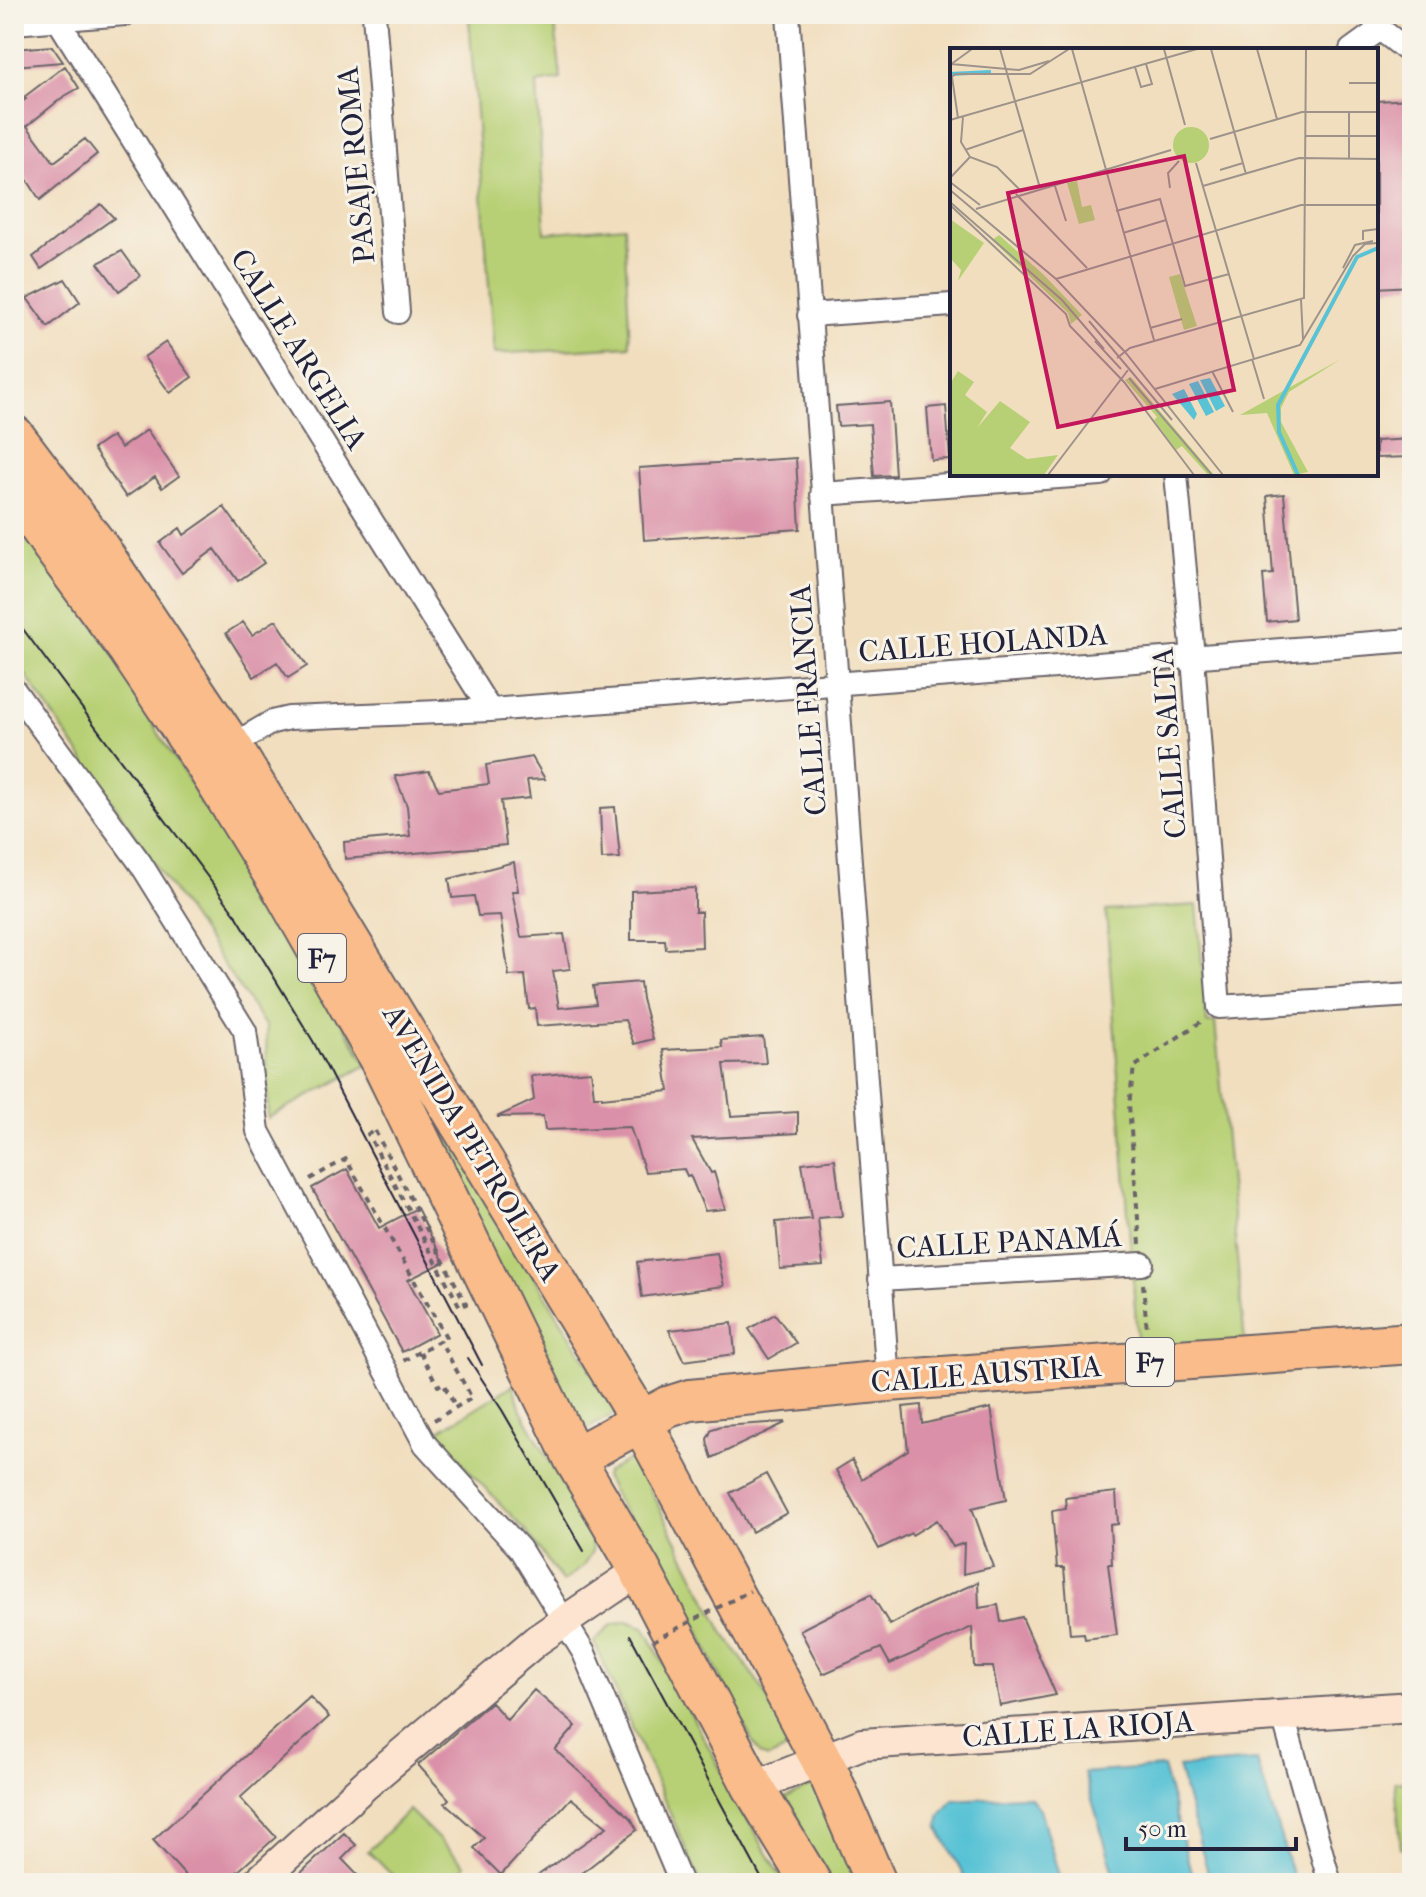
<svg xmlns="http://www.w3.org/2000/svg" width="1426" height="1897" font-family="'IM FELL French Canon',serif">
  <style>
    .green { fill: #b7d075; stroke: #6c7958; stroke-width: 2 }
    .water { fill: #59c2d5; stroke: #3e7288; stroke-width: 2 }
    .building { fill: #da90a8 }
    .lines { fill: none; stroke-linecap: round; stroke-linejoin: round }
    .street-casing { stroke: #6a6469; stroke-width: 26 }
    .secondary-casing { stroke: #6a6469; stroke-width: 34 }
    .highway-casing { stroke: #6a6469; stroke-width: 44 }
    .path { stroke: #6a6469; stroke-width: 4; stroke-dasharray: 6 6; stroke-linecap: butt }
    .street { stroke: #fff; stroke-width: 22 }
    .secondary { stroke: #fde4d0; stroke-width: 30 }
    .highway { stroke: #f9bc8a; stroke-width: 40 }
    .tram { stroke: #22223b; stroke-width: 2 }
    .path-bridge { stroke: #6a6469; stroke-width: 4; stroke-dasharray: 6 6; stroke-linecap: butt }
    .labels { text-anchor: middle; stroke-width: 6; stroke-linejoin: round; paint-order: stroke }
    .shield { fill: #f7f3e8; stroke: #62616f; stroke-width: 2 }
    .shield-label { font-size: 28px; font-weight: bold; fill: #22223b }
    .street-label { font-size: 30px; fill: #22223b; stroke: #f7f3e8 }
    .inset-river { fill: none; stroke: #59c2d5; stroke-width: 4 }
    .inset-road { fill: none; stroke: #9e938a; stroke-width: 2 }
    .view { fill: #c2185b; fill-opacity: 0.15; stroke: #c2185b; stroke-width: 4 }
    .inset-edge { fill: none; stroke: #22223b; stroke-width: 4 }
  </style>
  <rect width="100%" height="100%" fill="#f7f3e8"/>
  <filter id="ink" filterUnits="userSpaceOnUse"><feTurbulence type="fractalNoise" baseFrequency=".0125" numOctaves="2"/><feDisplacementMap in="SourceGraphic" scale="16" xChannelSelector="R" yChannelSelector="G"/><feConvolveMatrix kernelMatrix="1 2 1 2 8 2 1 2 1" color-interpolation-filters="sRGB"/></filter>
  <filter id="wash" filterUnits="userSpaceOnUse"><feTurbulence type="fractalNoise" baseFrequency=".006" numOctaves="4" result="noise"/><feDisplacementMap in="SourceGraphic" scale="32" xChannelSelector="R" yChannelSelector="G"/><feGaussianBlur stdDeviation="1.8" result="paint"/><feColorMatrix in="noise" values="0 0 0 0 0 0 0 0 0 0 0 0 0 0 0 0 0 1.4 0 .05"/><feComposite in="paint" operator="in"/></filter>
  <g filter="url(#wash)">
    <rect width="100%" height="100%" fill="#f1debe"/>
    <path class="green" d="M554,15L561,79L537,83L545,233L624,226L630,346L494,354L469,18Z
      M14,458L142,634L617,1412L578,1434L533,1343L14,474Z
      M14,510L143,692L152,723L195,790L260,880L369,1064L268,1118L266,1027L14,658Z
      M1197,905L1207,1023L1215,1022L1245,1343L1138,1351L1106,911Z
      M513,1385L521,1410L591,1537L592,1552L583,1566L563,1582L524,1529L434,1434Z
      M628,1460L632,1461L637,1464L723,1632L758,1682L792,1740L790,1748L768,1758L760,1755L733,1705L700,1633L680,1596L619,1503L605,1477L606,1473Z
      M627,1621L644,1627L748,1820L785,1883H701L594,1642L612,1625Z
      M1412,1780V1847L1401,1848L1395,1782Z
      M821,1781L863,1883H823L775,1803Z
      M409,1810L465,1865L448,1883H400L368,1851Z"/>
    <path class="water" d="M1257,1761L1295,1883H1211L1178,1767Z
      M1163,1767L1194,1883H1117L1084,1773Z
      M1021,1796L1031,1798L1040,1809L1061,1883H968L938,1827L941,1815L953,1800Z"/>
    <g id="blocks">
      <path class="building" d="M52,46L63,62L14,66V49Z
        M65,66L79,88L63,97L27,126L54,162L85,139L97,154L40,200L21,170L14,176V108L26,99L24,97Z
        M1412,99V286L1376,288V101Z
        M101,204L114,218L41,269L33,257Z
        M122,251L140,276L119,291L98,263Z
        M65,279L80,302L48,327L27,298Z
        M166,342L192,377L170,393L144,357Z
        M890,402L895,475L874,476L870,424L838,426L836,406Z
        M946,406L950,459L931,460L927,408Z
        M147,430L179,476L162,488L155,477L126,497L93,449L112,436L121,448Z
        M1412,439V457L1376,458V441Z
        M796,458L800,529L644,540L639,468Z
        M1284,494L1295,619L1267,622L1263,575L1273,574L1267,496Z
        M224,507L264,563L238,581L215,549L182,573L160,543L180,528L184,535Z
        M276,620L307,666L288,678L277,662L254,677L226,633L243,622L252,635Z
        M532,757L545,779L527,780L530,798L501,801L506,845L345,859L344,842L410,836L407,806L395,776L429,771L439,790L489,784L486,765Z
        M615,807L620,858L602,859L600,808Z
        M514,862L518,891H512L521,937L564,934L570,969L553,971L559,1008L596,1004L593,986L640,982L642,999L653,1039L634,1044L625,1020L537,1026L535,1008L529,1009L525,975L509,976L500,915L478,916L474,896L452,898L449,879Z
        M695,888V912H701L702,947L666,949L665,940H631V891Z
        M763,1037L766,1063L724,1064L731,1116L798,1112V1133L692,1139L711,1173L714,1172L725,1209L705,1211L690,1175L687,1176L684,1169L645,1172L630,1127L545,1130L543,1116L497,1117L534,1100L531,1076L591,1071L594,1096H602V1098L669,1091L663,1050L722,1047L721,1040Z
        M835,1159L842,1216L818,1218L823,1266L780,1269L776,1222L811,1219L802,1163Z
        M347,1169L379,1228L417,1208L444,1262L408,1280L437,1333L402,1352L312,1188Z
        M717,1253L724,1286L642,1297L637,1262Z
        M775,1314L796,1343L769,1359L749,1329Z
        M732,1323L735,1354L684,1361L669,1330Z
        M921,1405L922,1424L991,1408L1006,1500L972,1508L993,1567L963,1574L964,1543L953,1547L937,1520L912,1535L911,1533L879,1549L836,1470L852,1460L862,1479L908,1450L903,1407Z
        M785,1422V1423L712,1458L708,1445L707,1439L712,1429L721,1426Z
        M766,1474L787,1513L752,1532L730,1493Z
        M1116,1492L1118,1524L1110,1525L1112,1564H1108L1117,1635L1085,1639L1084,1633L1070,1634L1064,1568H1057L1052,1511L1066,1509L1065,1498Z
        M978,1582L979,1608L998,1605L1001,1622L1022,1617L1056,1695L1000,1706L993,1667H974L972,1627L890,1664L881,1648L823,1674L800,1630L871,1594L890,1625L923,1607Z
        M534,1690L576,1726L555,1750L631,1818L637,1830L569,1883H527L607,1827L571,1798L501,1875L474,1848L484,1838L445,1803L449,1799L418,1765L491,1702L507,1720Z
        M310,1697L329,1717L240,1798L276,1837L225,1883H192L153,1840Z
        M344,1833L356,1845L342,1859L365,1883H290Z"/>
    </g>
  </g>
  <g filter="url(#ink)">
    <use href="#blocks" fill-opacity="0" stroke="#6a6469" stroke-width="2"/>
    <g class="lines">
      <defs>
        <path id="street" d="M374,14L398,312
          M788,14L888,1381
          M1370,14L1380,29L1412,54
          M58,20L490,710
          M14,23L125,14
          M1351,50L1380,29
          M809,315L952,305
          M1176,474L1193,657L1219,1007L1412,995
          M822,494L1101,474
          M14,690L141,864L245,1031L258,1131L425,1444L520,1549L584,1653L681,1883
          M231,746L272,722L289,718L490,710L1412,640
          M880,1279L1142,1264
          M1283,1716L1330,1883"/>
        <path id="secondary" d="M753,1787L862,1744L1412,1707
          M257,1883L366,1784L537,1640L640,1570"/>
        <path id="highway" d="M14,436L98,547L231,746L641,1421L830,1776L876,1883
          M14,490L54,548L129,650L206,765L287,896L383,1065L574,1458L640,1570L753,1787L811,1883
          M574,1458L668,1407L690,1400L888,1381L1412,1343"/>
      </defs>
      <use href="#street" class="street-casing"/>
      <use href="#secondary" class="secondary-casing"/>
      <use href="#highway" class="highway-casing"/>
      <path class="path" d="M375,1131L466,1304L460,1307L368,1134Z
        M310,1179L346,1159L446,1337L403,1361
        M1140,1244L1129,1105L1134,1067L1202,1021
        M1143,1284L1147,1331
        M420,1352L438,1386L443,1383L456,1407
        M434,1420L472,1398L440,1341"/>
      <use href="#street" class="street"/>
      <use href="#secondary" class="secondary"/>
      <use href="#highway" class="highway"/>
      <path class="tram" d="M14,617L236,915L313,1041L482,1365
        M468,1358L502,1410L584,1551
        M630,1635L764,1883"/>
      <path class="path-bridge" d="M653,1641L750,1591"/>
    </g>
  </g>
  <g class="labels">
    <g class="shield">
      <rect x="298" y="934" width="48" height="48" rx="6"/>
      <rect x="1126" y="1338" width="48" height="48" rx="6"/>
    </g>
    <g class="shield-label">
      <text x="322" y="968">F7</text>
      <text x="1150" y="1372">F7</text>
    </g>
    <g class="street-label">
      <text transform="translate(356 165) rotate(-95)" y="10">PASAJE ROMA</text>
      <text transform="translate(299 349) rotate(58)" y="10">CALLE ARGELIA</text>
      <text transform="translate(983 643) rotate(-4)" y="10">CALLE HOLANDA</text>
      <text transform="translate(808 700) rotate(-94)" y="10">CALLE FRANCIA</text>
      <text transform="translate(1169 743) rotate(-94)" y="10">CALLE SALTA</text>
      <text transform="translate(472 1143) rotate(59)" y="10">AVENIDA PETROLERA</text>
      <text transform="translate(1009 1242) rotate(-3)" y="10">CALLE PANAMÁ</text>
      <text transform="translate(986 1374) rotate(-4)" y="10">CALLE AUSTRIA</text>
      <text transform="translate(1078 1729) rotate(-4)" y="10">CALLE LA RIOJA</text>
    </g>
  </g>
  <g transform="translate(950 48)">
    <rect width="428" height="428" fill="#f1debe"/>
    <path d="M223 97a18 18 0 1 1 36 0a18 18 0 1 1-36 0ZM127,133L132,159L141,157L145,172L129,176L117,135ZM0,171L34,195L8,233L11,222L0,210ZM49,187L94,227L132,267L121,276L118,265L42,192ZM230,226L247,278L234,282L219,229ZM391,311L339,344L331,360V374L358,424L344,427L317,365L290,367ZM8,323L24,334L15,347L37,364L27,380L50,353L80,374L60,400L77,411L108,407L94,427H0V336ZM181,329L264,427H258L232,398L226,402L204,372L207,369L175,332Z" fill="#b7d075"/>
    <path d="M260,330L275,358L266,363L250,332ZM248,333L264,364L256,368L239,336ZM234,341L247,366L244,372L222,346Z" fill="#59c2d5"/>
    <path class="inset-river" d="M0,26L41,24M348,427L329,384L328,357L407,209L428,200"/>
    <path class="inset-road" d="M50,1L90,140M122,1L204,292M214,1L235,77M261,1L296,126M307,1L327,71M1,16L69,22L99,13M0,17L22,1M185,19L191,39L202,36L196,16M2,29L8,70M0,30L6,26H80L119,1M399,35H428M13,69L11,94L20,109L47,119L72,144M0,72L247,1M355,88H428M260,91L352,64H428M15,102L73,82M399,110V64M246,115L304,311M270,122L293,115M0,130L20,109M0,134L30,157M104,135L116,173M253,138L349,110L428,111M220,140L218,125L229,113M0,142L106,231L175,304L273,427M66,146L137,220M0,154L112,252L154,301M0,157L116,266L120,278L174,334L244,427M26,161L221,102M166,163L210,151L235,238L279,226M173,185L216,172M413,192V183L428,181M393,220L405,197L423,193M106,231L351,157H428M351,252L353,291M139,273L222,372M200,280L232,271M145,293L171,321M167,310L180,300L354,250L356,1M302,311L314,351M262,323L283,364M179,330L262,427M205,341L350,297L403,208L415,196L428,195M98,427L178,322"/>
    <path class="view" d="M234,108L284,342L108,379L58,145Z"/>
    <rect width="428" height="428" class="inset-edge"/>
  </g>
  <rect width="1426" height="1897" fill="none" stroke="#f7f3e8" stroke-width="48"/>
  <path d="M1126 1837v12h170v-12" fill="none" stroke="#22223b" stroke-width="4"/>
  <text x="1138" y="1837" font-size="24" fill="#22223b" stroke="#f7f3e8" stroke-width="6" paint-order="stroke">50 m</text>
</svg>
